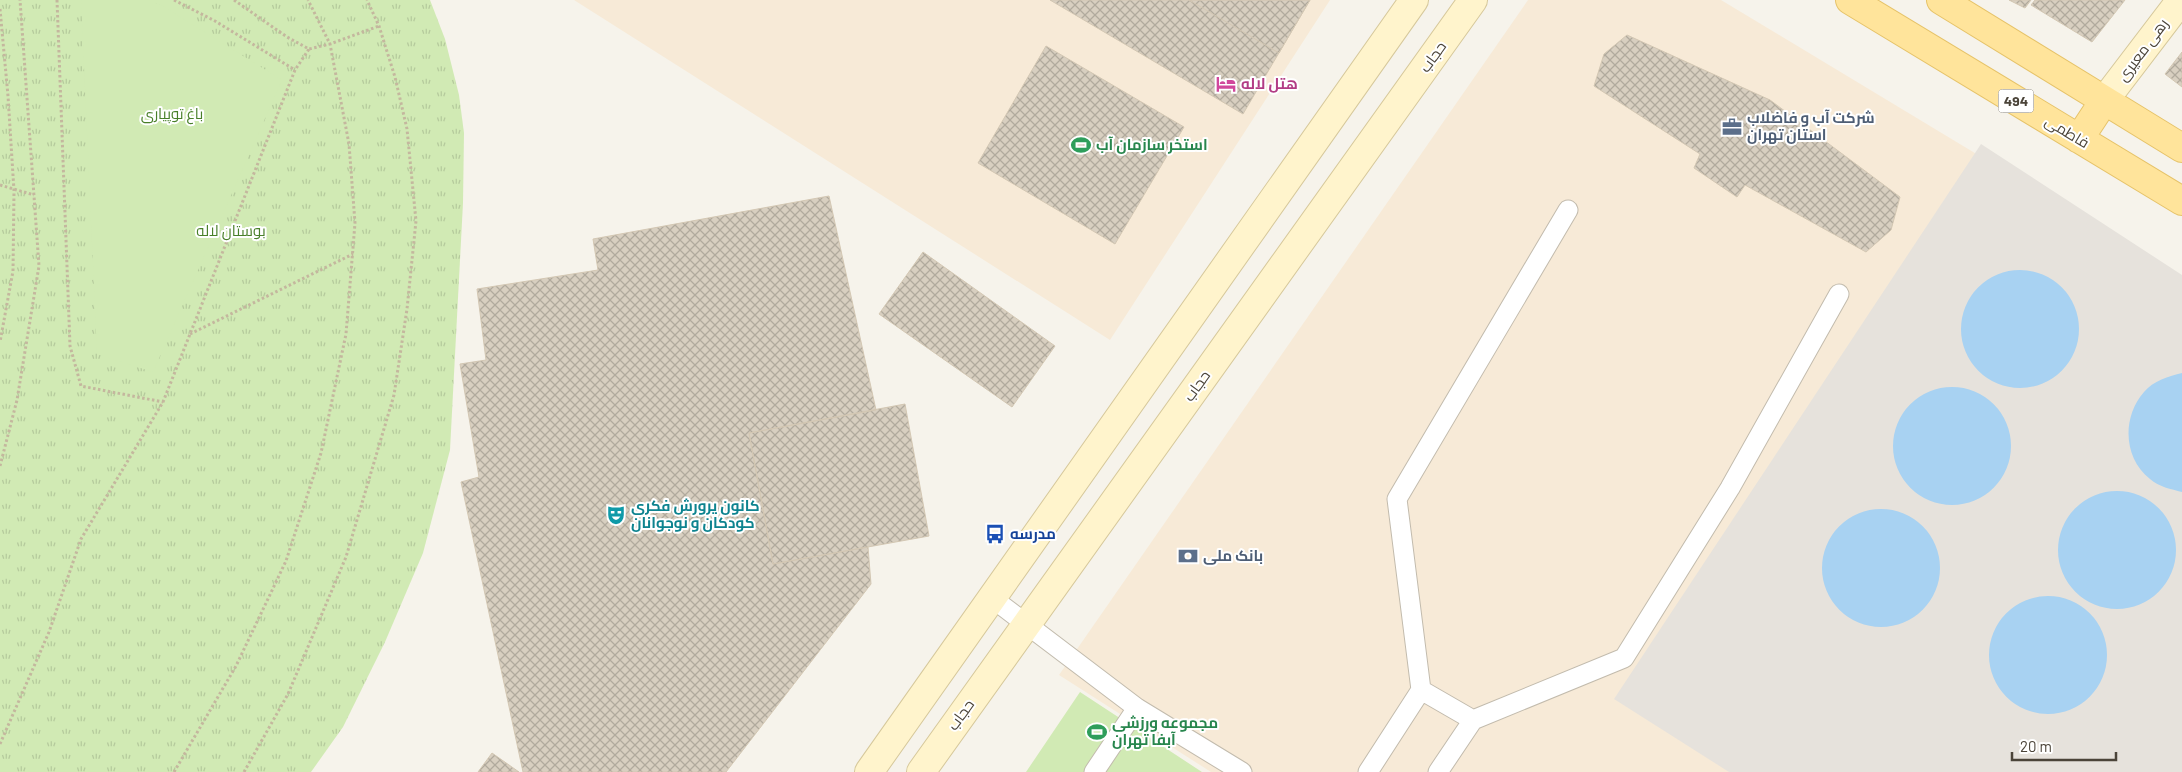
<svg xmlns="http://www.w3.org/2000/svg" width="2182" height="772" font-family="Barlow,Cairo,sans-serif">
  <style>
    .commercial { fill: #f7ead7 }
    .industrial { fill: #e6e2dc }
    .grass { fill: url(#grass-tufts) }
    .garden { fill: #d1eab4 }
    .water { fill: #a8d2f2 }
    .building { fill: url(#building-cross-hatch); stroke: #d3c7b3 }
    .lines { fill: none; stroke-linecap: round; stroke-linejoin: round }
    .lane-casing { stroke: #c2bbad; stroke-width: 21 }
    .secondary-casing { stroke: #d6c89b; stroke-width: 30 }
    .primary-casing { stroke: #e6c369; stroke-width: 30 }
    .path { stroke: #c4b79e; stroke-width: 3; stroke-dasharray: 2.5 2.5; stroke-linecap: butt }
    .lane { stroke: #fff; stroke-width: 19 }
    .secondary { stroke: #fff4cc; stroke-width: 28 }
    .primary { stroke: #ffe49b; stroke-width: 28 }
    .labels { text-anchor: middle; stroke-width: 4; stroke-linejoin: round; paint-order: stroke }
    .shield { fill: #fff; stroke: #817c74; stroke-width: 1 }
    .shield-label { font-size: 14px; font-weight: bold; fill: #4b4439 }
    .street-label { font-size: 15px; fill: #4b4439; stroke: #fff }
    .hotel-label { font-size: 15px; font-weight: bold; fill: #b23c85; stroke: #fff; text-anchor: start }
    .park-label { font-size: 15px; fill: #487f29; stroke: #fff }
    .service-label { font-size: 15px; font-weight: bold; fill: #4e5e75; stroke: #fff; text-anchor: start }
    .leisure-label { font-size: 15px; font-weight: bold; fill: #27864d; stroke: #fff; text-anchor: start }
    .culture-label { font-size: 15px; font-weight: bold; fill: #0d838f; stroke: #fff; text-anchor: start }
    .transit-label { font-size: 15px; font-weight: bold; fill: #164399; stroke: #fff; text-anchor: start }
  </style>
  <defs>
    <pattern id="grass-tufts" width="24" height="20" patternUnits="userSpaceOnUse" patternTransform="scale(1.25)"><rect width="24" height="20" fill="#d1eab4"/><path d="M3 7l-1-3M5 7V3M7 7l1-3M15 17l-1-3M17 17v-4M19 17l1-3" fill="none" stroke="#b5ca9c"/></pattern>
    <pattern id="building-cross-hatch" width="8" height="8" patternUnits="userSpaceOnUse" patternTransform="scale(1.25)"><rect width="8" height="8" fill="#d8cfc0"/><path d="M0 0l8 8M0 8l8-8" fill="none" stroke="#b1aa9d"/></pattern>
  </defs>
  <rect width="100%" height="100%" fill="#f6f3eb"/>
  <path class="commercial" d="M574,0H1330L1110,340Z
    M1528,0H1721L2182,278V772H1211L1059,675Z"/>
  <path class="industrial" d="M1981,144L2182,275V772H1729L1614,699Z"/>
  <path class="grass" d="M0,0H430L445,39L459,95L464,133L463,203L450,450L423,553L385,642L343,727L311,772H0Z"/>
  <path class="garden" d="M81,0H147L161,5L282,80L153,372L97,354Z
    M1080,692L1202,772H1026Z"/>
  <path class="water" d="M1961 329a59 59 0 1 1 118 0a59 59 0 1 1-118 0Z
    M2182,373V492C2171,489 2159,487 2150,479C2123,458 2122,417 2144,392C2153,381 2169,376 2182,373Z
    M1893 446a59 59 0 1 1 118 0a59 59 0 1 1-118 0Z
    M2058 550a59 59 0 1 1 118 0a59 59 0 1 1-118 0Z
    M1822 568a59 59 0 1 1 118 0a59 59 0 1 1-118 0Z
    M1989 655a59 59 0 1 1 118 0a59 59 0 1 1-118 0Z"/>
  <path class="building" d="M1050,0H1310L1243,114Z
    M1189,0H1310L1279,53Z
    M2009,0H2031L2025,8Z
    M2035,0H2125L2092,42L2031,5Z
    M1627,35L1770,100L1900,197L1891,230L1866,252L1745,185L1737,197L1694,168L1700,154L1594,86L1604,54Z
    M1046,46L1184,127L1115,244L978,163Z
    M2182,52V87L2165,74Z
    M829,196L876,410L749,433L773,564L868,547L871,584L726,772H523L461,482L479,477L460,364L486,360L477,289L598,270L593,239Z
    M923,252L1055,346L1012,407L879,314Z
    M905,404L929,536L773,564L749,433Z
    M492,753L519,772H478Z"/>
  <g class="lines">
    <defs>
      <path id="lane" d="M992,598L1137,708L1242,772
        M1421,690L1473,720
        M1094,772L1137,708
        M1368,772L1421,690L1397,499L1568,210
        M1438,772L1473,720L1624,658L1730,488L1839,294"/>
      <path id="secondary" d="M2104,101L2181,0
        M869,772L1414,0
        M921,772L1473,0"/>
      <path id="primary" d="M1850,0L2182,201
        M1941,0L2182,148
        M2079,139L2104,101"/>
    </defs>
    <use href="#lane" class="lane-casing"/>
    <use href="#secondary" class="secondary-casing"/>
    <use href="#primary" class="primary-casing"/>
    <path class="path" d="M57,0L70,346L81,386L163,402
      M174,0L215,21L295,70
      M234,0L287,37L309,49L330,44L379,26
      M0,9L8,96L14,191L13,271L0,342
      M0,185L34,195
      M190,334L353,254
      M0,466L17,400L39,266L20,0
      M0,744L49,632L81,539L163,402L295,70L309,49
      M174,772L236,666L286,561L321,453L346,334L355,223L349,144L330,44L308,0
      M244,772L288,694L346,557L394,395L407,309L416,221L407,129L395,77L379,26L367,0"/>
    <use href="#lane" class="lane"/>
    <use href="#secondary" class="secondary"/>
    <use href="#primary" class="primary"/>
  </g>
  <defs>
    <symbol id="hotel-bare" viewBox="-9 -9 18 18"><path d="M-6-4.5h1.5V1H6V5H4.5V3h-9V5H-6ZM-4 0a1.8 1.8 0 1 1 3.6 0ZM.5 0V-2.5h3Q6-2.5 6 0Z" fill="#d1479c" stroke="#fff" stroke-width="2.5" paint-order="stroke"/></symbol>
    <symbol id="office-bare" viewBox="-9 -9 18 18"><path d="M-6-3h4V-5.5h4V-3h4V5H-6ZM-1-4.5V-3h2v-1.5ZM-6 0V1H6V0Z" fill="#5c6f8a" stroke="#fff" stroke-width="2.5" paint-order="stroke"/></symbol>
    <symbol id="stadium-bare" viewBox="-9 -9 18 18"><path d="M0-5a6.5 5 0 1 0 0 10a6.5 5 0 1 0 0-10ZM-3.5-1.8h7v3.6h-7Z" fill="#2e9e5b" stroke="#fff" stroke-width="2.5" paint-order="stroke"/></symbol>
    <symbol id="theatre-bare" viewBox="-9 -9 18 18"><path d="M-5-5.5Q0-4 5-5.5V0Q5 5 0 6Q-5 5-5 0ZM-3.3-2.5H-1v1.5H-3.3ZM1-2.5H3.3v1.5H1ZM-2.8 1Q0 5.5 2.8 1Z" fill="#0f9aa8" stroke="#fff" stroke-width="2.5" paint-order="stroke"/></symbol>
    <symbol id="bus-bare" viewBox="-9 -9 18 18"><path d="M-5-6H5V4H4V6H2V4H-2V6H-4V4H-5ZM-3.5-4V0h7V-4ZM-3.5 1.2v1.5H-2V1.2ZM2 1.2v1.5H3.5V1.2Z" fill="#1a4fb4" stroke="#fff" stroke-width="2.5" paint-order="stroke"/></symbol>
    <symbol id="bank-bare" viewBox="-9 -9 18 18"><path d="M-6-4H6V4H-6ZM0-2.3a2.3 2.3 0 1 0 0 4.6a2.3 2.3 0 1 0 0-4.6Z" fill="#5c6f8a" stroke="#fff" stroke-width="2.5" paint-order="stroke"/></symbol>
  </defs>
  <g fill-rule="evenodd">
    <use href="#hotel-bare" x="1212" y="70" width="28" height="28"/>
    <use href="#office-bare" x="1718" y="113" width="28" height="28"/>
    <use href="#stadium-bare" x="1067" y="131" width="28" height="28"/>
    <use href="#theatre-bare" x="602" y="501" width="28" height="28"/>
    <use href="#bus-bare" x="981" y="520" width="28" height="28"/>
    <use href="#bank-bare" x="1174" y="542" width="28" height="28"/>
    <use href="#stadium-bare" x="1083" y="718" width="28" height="28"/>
  </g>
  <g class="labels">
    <rect class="shield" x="1998.5" y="89.5" width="35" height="23" rx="4"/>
    <g class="shield-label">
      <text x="2016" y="106">494</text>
    </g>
    <g class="street-label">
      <text transform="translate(2143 50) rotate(-53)" y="5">رهی معیری</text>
      <text transform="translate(1433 57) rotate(-54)" y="5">حجاب</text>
      <text transform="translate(2067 132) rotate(31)" y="5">فاطمی</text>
      <text transform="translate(1197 386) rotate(-54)" y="5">حجاب</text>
      <text transform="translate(961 715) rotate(-54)" y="5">حجاب</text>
    </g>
    <g class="hotel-label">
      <text x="1241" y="89">هتل لاله</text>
    </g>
    <g class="park-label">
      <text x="172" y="119">باغ توپیاری</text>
      <text x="231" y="236">بوستان لاله</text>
    </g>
    <g class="service-label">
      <text x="1747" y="123">شرکت آب و فاضلاب<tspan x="1747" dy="17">استان تهران</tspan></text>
      <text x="1203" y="561">بانک ملی</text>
    </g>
    <g class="leisure-label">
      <text x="1096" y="150">استخر سازمان آب</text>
      <text x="1112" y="728">مجموعه ورزشی<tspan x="1112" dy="17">آبفا تهران</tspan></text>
    </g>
    <g class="culture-label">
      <text x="631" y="511">کانون پرورش فکری<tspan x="631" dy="17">کودکان و نوجوانان</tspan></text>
    </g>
    <g class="transit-label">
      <text x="1010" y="539">مدرسه</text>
    </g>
  </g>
  <path d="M2012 752v8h104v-8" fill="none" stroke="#4b4439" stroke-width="2.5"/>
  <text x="2020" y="752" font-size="15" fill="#4b4439" stroke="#ffffff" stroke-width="4" paint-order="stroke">20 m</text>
</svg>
